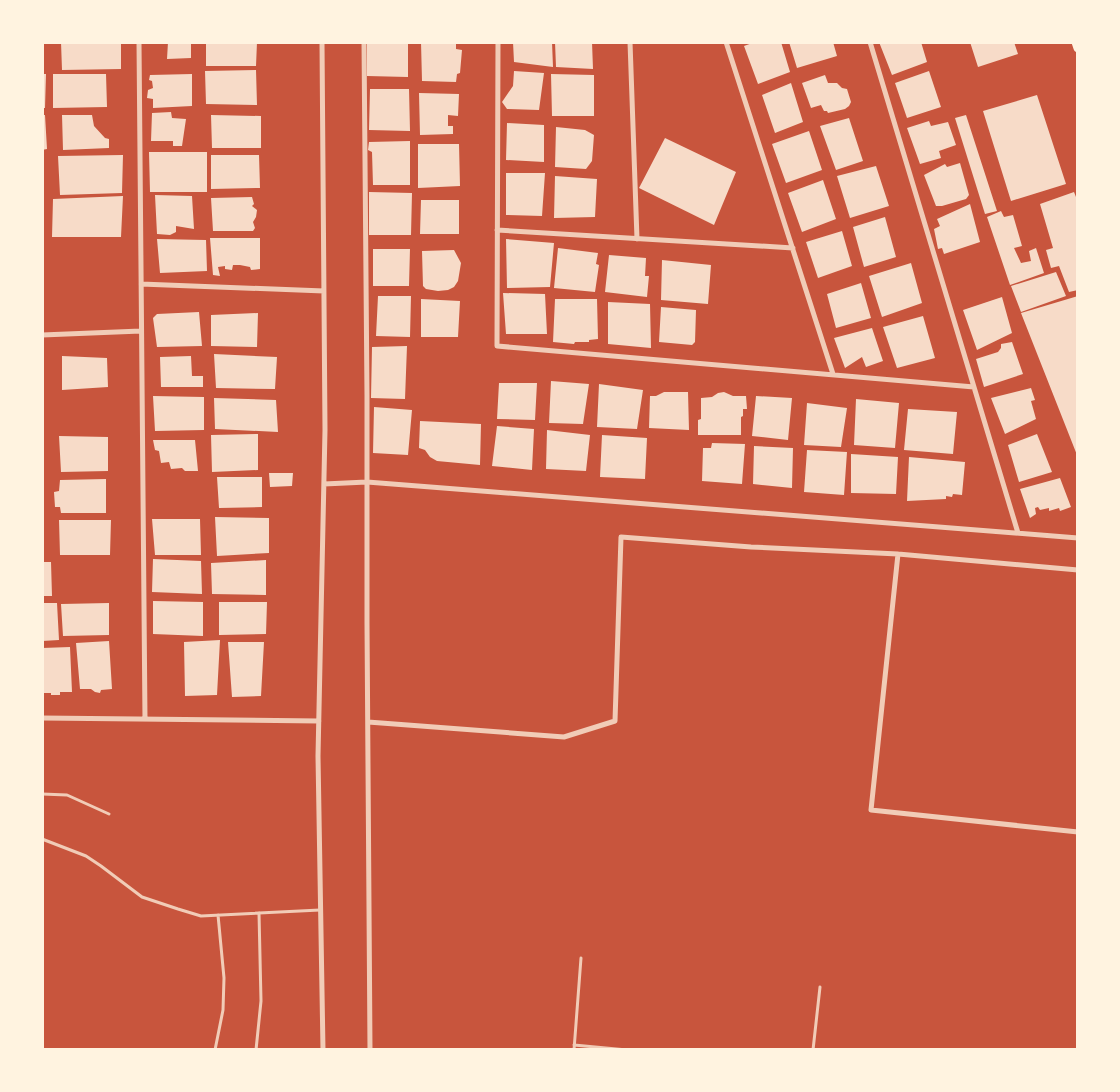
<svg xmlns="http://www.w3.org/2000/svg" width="1120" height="1092" font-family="'Titillium Web',sans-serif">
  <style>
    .building { fill: #f7dbc8 }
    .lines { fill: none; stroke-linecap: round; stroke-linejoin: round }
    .service { stroke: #f1ccb7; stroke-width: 3 }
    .minor { stroke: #f1ccb7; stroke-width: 5 }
    .primary { stroke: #fff3e0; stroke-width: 9 }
  </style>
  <rect width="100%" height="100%" fill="#c8553d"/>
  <path class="building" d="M61,42H121V69L62,70Z
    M168,42H191V58L167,59Z
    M206,42H257L256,66H206Z
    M367,42H408V77L367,76Z
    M421,42H456V49L462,50L460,73L457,74L456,82L422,81Z
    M513,42H552L553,67L514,62Z
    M555,42H592L593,69L556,67Z
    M755,42H781L790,72L758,84L744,46Z
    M789,42H833L837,56L797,68Z
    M879,42H921L927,62L892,75Z
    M970,42H1014L1018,54L978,67Z
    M256,70L257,105L206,104L205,71Z
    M514,71L544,73L539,110L507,109L502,102L513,86Z
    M929,71L941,107L907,118L895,83Z
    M42,74H46L45,108H42Z
    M53,74H106L107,107L53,108Z
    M192,74V106L153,108V99L147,98L148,90L153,88L152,81L149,80L150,75Z
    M551,74L594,75V116H552Z
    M825,75L828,83H837L842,88L847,89L851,102L849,106L845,109L828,113L827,111H824L821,105L811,108L802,83Z
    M791,83L803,122L775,133L762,95Z
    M370,89H409L410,131L369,130Z
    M419,93L459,94L458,116L448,115V126H453V134L420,135Z
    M1037,95L1066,184L1011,201L983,111Z
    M171,112L172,118L186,119L182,146H173V141H151L152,113Z
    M42,115H45L47,149L42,150Z
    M62,115H92L94,126L105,138L109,139V148L63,150Z
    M211,115L261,116V148H212Z
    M966,115L997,211L985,214L955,118Z
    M849,118L863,161L836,170L820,126Z
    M929,121L931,126L948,122L956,145L939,151L941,158L920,164L907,128Z
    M507,123L544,125V162L506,160Z
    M556,127L585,130L594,135L592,161L586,169L555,167Z
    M809,131L822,170L786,183L772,144Z
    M665,138L736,172L714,225L639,188Z
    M410,141V185H373L372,152L368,150L369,142Z
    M418,144H459L460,186L418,188Z
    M149,152H207V192H150Z
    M123,155L122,193L60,195L58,156Z
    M211,155H259L260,188L211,189Z
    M960,163L969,195L966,199L942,206H936L924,175L945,164L947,167Z
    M876,166L889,206L850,218L837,176Z
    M506,173H545L542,216L506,215Z
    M555,176L597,179L595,217L554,218Z
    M823,180L836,219L802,232L788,193Z
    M369,192L412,193L411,235H369Z
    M1074,192L1078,202V290L1069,292L1059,266L1051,268L1046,250L1053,248L1040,204Z
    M155,195L192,196L194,229L176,226V232L170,235L157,234Z
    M123,196L121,237H52L53,199Z
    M252,197L254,204L252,206L257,210L256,217L253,222L255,228L253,231H213L211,198Z
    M421,200H459V234H420Z
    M970,204L980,242L944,254L942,248L938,249L934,229L940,226L937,219Z
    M1001,211L1004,217L1013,215L1022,246L1014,248L1021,263L1031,261L1029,251L1036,248L1044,273L1010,285L987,217Z
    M885,217L896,257L864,267L853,227Z
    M842,231L852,266L818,278L806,242Z
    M210,238H260V269L251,270L250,267L240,265H233L232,270L225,269V266L218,267L220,276L213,275Z
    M157,239L206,240L207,271L160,273Z
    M506,239L554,243L550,287L507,288Z
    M558,248L598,253L596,264L599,265L595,292L554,288Z
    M373,249H410L409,286H373Z
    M454,250L461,263L458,281L454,287L448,290L438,291L426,289L423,286L422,251Z
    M609,255L646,258L645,276H649L647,297L605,292Z
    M662,260L711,265L708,304L661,300Z
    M911,263L922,303L882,317L869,276Z
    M1056,272L1066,296L1021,312L1011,286Z
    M861,283L871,318L836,328L827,294Z
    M503,293L545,294L547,334H506Z
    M378,296H411L410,337L376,336Z
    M1078,296V455H1077L1021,313Z
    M1002,297L1012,333L977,350L963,310Z
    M421,299L460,301L458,337H421Z
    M555,299H597L598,339L589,340V342H575L574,344L553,342Z
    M608,302L650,304L651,348L608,344Z
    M661,307L696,310L695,342L692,345L659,342Z
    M199,312L202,346L157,347L153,318L157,314Z
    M258,313L257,347L211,346V315Z
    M923,316L935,358L897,368L883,327Z
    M872,328L883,361L866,367L862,357L845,368L834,338Z
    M1012,342L1023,374L984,387L976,359L998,352L1001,348V344Z
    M407,346L405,399L371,398L372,347Z
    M214,354L277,357L275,389L216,388Z
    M62,356L107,358L108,387L62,390Z
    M191,356L192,376H203V387H161L160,357Z
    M551,381L589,384L583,424L549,423Z
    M499,383H537L535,420L497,419Z
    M599,384L643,390L637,429L597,427Z
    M1031,388L1035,400L1031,401L1036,419L1005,434L991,398Z
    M664,392H688L689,430L649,428L650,396H656Z
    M724,392L733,396H746L747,409H743V416L741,417V435H698V420L701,419V398L712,397L718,393Z
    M153,396L204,397V430L155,431Z
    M756,396L792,398L788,440L752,436Z
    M214,398L276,400L278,432L215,429Z
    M856,399L899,403L895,448L854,445Z
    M807,403L847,408L841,447L804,445Z
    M374,407L412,410L408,455L373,453Z
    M908,409L957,412L953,454L904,450Z
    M420,421L481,424L480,465L437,461L430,457L425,450L419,448Z
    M497,426L534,429L532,470L492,466Z
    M547,430L590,435L586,471L546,469Z
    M258,434V470L212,472L211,435Z
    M1037,434L1052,472L1019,482L1008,445Z
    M602,435L647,438L645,479L600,477Z
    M59,436L108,437V471L61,472Z
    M153,440H195L198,471H185L182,468L171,469L169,462L161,463L159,451L155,450Z
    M712,443L745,444L742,484L702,481L703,448H711Z
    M754,446L793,448L792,488L753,484Z
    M807,450L847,452L844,495L804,492Z
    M851,454L898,457L896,494L851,493Z
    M909,457L965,462L962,495L953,494L952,497L946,496V499L907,501Z
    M269,473H293L292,486L270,487Z
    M217,477H262V507L219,508Z
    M1060,478L1071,507L1060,511L1059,508L1049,511V508L1040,510L1038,507L1035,508L1036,514L1030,518L1020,489Z
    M106,479V513H61L60,507H55L54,492L59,491L60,480Z
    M215,517L269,518V553L217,556Z
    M152,519H200L201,555H155Z
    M59,520H111L110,555H60Z
    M153,559L201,561L202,594L152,592Z
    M266,560V595L212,594L211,563Z
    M42,562H51L52,596H42Z
    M153,601L203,602V636L153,634Z
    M219,602H267L266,634L219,635Z
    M42,603H57L59,640L42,641Z
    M109,603V635L63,636L61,604Z
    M220,640L217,695L185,696L184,642Z
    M109,641L112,689L101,690L100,693L95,692L91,689H80L76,643Z
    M228,642H264L261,696L232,697Z
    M70,647L72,692H60V695H51V693H42V648Z"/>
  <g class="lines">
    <path class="service" d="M42,794L67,795L109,814
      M42,839L86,856L101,866L142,897L178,909L201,916L320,910
      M574,1045L627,1050
      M215,1050L223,1010L224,978L218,915
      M256,1050L261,1001L259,913
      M574,1050L581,958
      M813,1050L820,987"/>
    <path class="minor" d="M139,42L145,719
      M322,42L325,430L318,756L323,1050
      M364,42L367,395V623L370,1050
      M498,42L497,346L974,387
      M630,42L637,239
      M726,42L833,374
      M870,42L1018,533
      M497,230L793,248
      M141,284L324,291
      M42,335L141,331
      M324,484L367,482L1078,538
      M898,554L871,810L1078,832
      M42,718L319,721
      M368,722L564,737L615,721L621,537L751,547L898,554L1078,570"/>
    <path class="primary" d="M1076,42L1078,48"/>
  </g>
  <rect width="1120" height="1092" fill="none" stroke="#fff3e0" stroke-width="88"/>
</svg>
